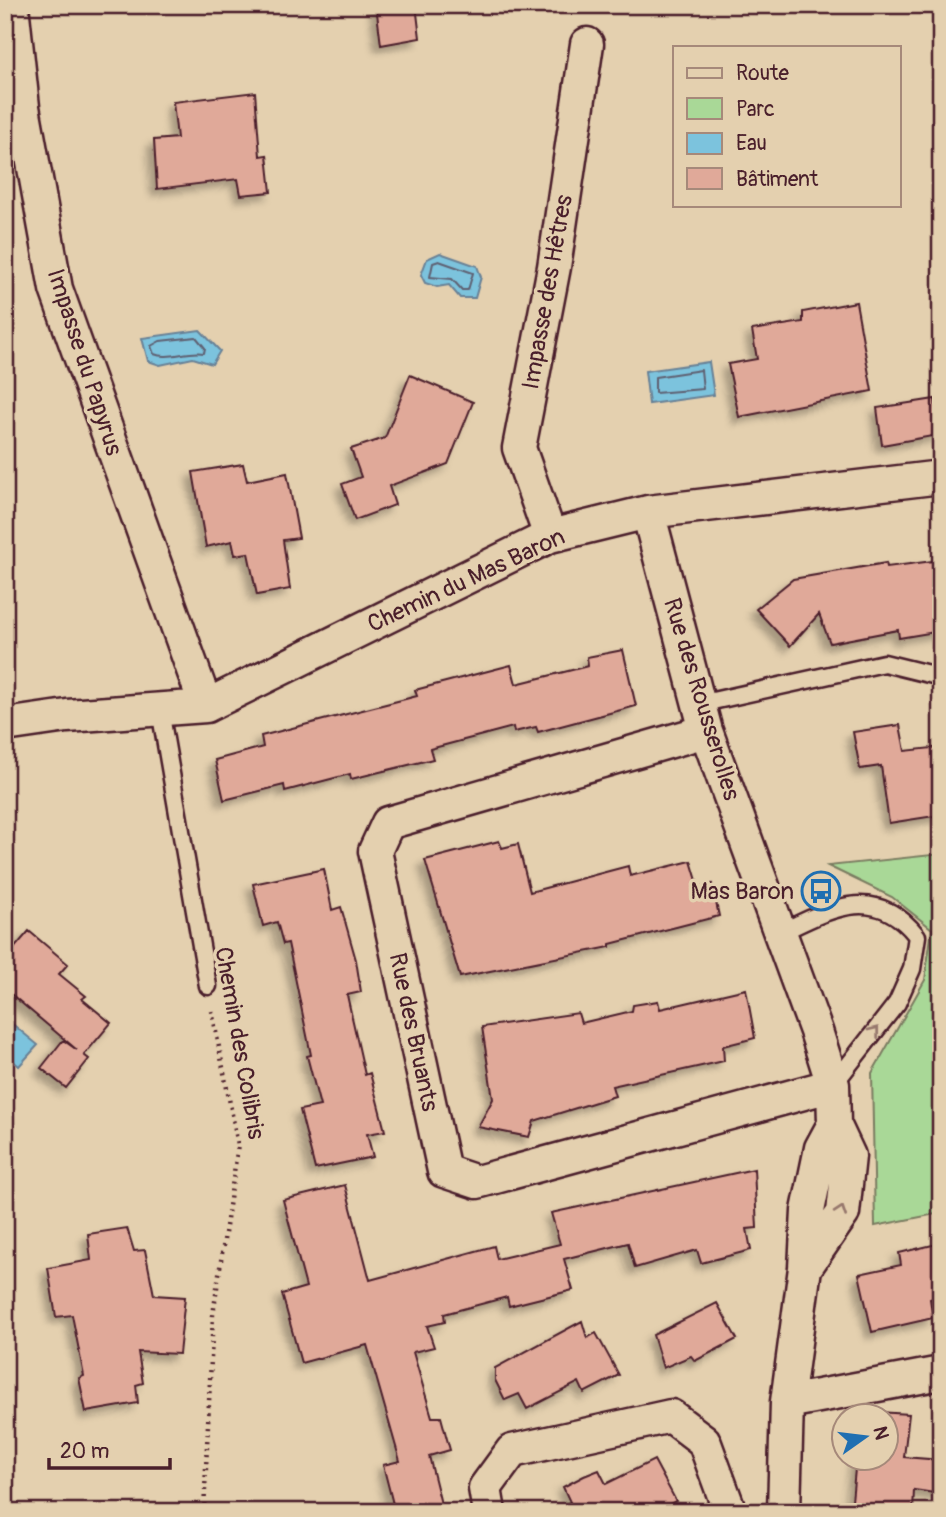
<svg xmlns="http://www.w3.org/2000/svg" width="946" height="1517" font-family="Pangolin,sans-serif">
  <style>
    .green { fill: #a9d897; stroke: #7a7c61; stroke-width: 2 }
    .water { fill: #7cc3dd; stroke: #688196; stroke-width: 2 }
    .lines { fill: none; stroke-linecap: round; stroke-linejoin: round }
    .shore { stroke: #5e6172; stroke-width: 2 }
    .building { fill: #e0a999; stroke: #4a1f2b; stroke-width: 2; filter: url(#shadow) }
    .lane-casing { stroke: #4a1f2b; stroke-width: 21 }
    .street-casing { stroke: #4a1f2b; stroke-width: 37 }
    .path { stroke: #4a1f2b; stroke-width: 4.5; stroke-dasharray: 2 5; stroke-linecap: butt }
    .lane { stroke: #e4d0af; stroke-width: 16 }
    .street { stroke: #e4d0af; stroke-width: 32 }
    .oneway { stroke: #97786d }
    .labels { text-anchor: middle; stroke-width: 7; stroke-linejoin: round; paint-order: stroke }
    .street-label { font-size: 24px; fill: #4a1f2b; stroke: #e4d0af }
    .poi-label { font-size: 24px; fill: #4a1f2b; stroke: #e4d0af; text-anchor: end }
  </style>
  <defs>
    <filter id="shadow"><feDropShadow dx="-6" dy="6" stdDeviation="3.5" flood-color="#0004"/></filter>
  </defs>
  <rect width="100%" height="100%" fill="#e4d0af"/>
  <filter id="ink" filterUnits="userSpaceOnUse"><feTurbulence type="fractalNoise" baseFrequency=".0143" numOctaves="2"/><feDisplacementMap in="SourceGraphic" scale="14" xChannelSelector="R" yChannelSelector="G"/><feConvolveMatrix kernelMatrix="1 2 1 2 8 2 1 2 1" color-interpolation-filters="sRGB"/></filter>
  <g filter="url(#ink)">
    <path class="green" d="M941,854V1213L875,1226L872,1073L925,980L932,929L892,897L828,866Z"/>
    <path class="water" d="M440,253L477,266L481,277L475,298H460L449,285L437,287L425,283L421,275L427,259Z
      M200,330L220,351L212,364L193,358L160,365L148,361L142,338Z
      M709,362L714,395L649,404L645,371Z
      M5,1018L38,1045L19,1066L5,1054Z"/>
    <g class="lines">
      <path class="shore" d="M439,261L473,273L468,290H462L452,279L430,277L433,263Z
        M196,337L205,348L204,353C188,350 168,360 154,354L151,346L160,341Z
        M701,370L703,389L655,393V377Z"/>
    </g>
    <path class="building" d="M376,5H416L420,38L381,45Z
      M255,92L260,156L267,155L271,192L241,195L238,179L157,189L154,140L177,138L173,102Z
      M856,302L872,391L739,417L728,364L757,359L752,330L803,322V312Z
      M410,375L473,402L448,464L389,486L395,505L355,520L342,484L361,477L351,449L385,438Z
      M935,399L938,435L882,445L877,408Z
      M243,464L247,481L287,473L299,538L283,540L290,589L257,595L248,553L235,555L232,541L206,547L193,472Z
      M941,560V631L899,638L898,630L830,643L819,614L790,646L756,609L793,579L886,563L887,567Z
      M623,650L636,706L538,732L536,727L514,732L513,727L430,749L433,759L351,779L350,774L285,791L284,785L224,800L215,760L263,747L261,736L417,696L415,690L511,665L516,684L588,666L587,657Z
      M900,725L905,751L941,747V815L889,823L881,766L860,769L853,732Z
      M499,841L502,848L518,844L530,892L628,866L630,876L691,861L699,887L712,884L719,916L610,944V947L460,977L425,860Z
      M324,869L332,910L341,907L356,960L361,992L347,995L365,1075L370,1073L385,1131L367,1134L373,1157L315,1169L300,1110L320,1106L307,1056L311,1055L288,943L283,944L277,922L263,926L253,884Z
      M29,931L68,964L59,974L86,996L82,999L111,1023L84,1055L89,1059L66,1088L41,1068L63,1040L77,1050L5,989V959Z
      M746,989L755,1038L723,1046L724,1061L612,1086L615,1096L534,1121L529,1137L478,1127L493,1099L482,1027L578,1013L581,1023L632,1011L633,1005L658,1001L660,1009Z
      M754,1169L757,1228L747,1229L751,1250L701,1263L697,1250L635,1268L628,1243L564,1259L573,1290L509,1306L507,1297L444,1314L445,1322L427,1326L434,1347L413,1352L432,1417H441L450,1450L429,1456L443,1512H395L383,1465L400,1461L367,1345L301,1363L282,1294L306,1287L283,1200L345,1185L370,1280L494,1246L497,1259L560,1244L551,1213Z
      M127,1228L134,1251L145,1250L154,1295L185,1297L179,1354L138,1352L143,1383L136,1385L138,1403L86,1412L79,1378L84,1376L72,1315L56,1317L48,1268L91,1260L88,1234Z
      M941,1243V1296L930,1299L933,1318L872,1332L859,1274L901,1265L899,1253Z
      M717,1303L737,1339L695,1361L691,1356L663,1368L653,1335Z
      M582,1321L587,1338L596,1333L619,1375L584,1393L579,1382L527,1409L519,1394L505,1400L495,1380V1368Z
      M862,1411L909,1414L904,1457L941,1460V1494L914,1490L913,1512H851L856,1458H886V1416H861Z
      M654,1460L676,1501L654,1512H552L570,1502L563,1487L584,1476L599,1470L606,1484Z"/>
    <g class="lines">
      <defs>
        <path id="lane" d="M699,704L884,663L941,677
          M160,710L208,986
          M780,933C830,909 875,883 917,936L912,969L897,1003L833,1085"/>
        <path id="street" d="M12,5L23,107L56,289L206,706
          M648,512L706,731L816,1031L833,1085L834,1124L849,1156L843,1213L805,1268
          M550,536L519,448L554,267L587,44
          M5,725L67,716L206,706L550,536L648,512L941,477
          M706,731L388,823L375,851L444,1171L477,1182L833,1085
          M787,1402L941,1373
          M489,1512L485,1488L512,1451L671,1416L704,1441L730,1512
          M784,1512L787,1402L805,1268L808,1211L821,1148L834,1124"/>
      </defs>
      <use href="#lane" class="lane-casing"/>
      <use href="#street" class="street-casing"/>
      <path class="path" d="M204,1512L213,1315L238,1145L212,1011"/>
      <use href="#lane" class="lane"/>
      <use href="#street" class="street"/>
    </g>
    <defs><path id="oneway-chevron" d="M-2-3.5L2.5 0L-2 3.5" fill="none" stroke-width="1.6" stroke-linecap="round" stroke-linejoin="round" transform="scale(1.75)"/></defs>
    <g class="oneway">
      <use href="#oneway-chevron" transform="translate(875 1031) rotate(-52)"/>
      <use href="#oneway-chevron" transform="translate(841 1211) rotate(-71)"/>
    </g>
  </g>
  <defs>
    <symbol id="bus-ring" viewBox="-11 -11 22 22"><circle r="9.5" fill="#e4d0af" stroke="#1f6fb2" stroke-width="1.5"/><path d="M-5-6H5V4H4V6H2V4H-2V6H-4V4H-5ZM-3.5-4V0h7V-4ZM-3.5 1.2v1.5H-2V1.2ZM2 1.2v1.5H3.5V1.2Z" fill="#1f6fb2"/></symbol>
  </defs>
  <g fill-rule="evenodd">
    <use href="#bus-ring" x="799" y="869" width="44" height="44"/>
  </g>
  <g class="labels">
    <g class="street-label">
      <text transform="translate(547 292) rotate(-80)" y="8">Impasse des Hêtres</text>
      <text transform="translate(85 362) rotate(72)" y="8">Impasse du Papyrus</text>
      <text transform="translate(466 580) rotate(-25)" y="8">Chemin du Mas Baron</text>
      <text transform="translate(702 699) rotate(73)" y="8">Rue des Rousserolles</text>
      <text transform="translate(414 1032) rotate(78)" y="8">Rue des Bruants</text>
      <text transform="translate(240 1043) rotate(80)" y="8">Chemin des Colibris</text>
    </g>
    <g class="poi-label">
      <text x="794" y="899">Mas Baron</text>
    </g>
  </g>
  <rect width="946" height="1517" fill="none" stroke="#e4d0af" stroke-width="28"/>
  <rect x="14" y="14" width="918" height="1489" fill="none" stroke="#4a1f2b" stroke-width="2.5" filter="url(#ink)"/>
  <rect x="673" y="46" width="228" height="161" fill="#e4d0af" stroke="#a6897a" stroke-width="2"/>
  <rect x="687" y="68" width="35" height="10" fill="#e4d0af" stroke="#a6897a" stroke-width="2"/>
  <text x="736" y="80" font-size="21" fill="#4a1f2b">Route</text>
  <rect x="687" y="98" width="35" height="21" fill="#a9d897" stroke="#a6897a" stroke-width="2"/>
  <text x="736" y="116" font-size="21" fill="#4a1f2b">Parc</text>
  <rect x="687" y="133" width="35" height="21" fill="#7cc3dd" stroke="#a6897a" stroke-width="2"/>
  <text x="736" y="150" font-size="21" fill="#4a1f2b">Eau</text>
  <rect x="687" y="168" width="35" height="21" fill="#e0a999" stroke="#a6897a" stroke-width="2"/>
  <text x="736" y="186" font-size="21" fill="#4a1f2b">Bâtiment</text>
  <g transform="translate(865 1437) rotate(76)"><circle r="33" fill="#e4d0af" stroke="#a6897a" stroke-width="2"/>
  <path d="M0-5L12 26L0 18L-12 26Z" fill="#1f6fb2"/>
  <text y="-10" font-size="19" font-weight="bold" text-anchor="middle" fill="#4a1f2b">N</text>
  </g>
  <path d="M49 1458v10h121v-10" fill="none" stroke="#4a1f2b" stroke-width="3.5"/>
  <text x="60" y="1458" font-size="21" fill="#4a1f2b" stroke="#e4d0af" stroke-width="5" paint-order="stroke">20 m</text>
</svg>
